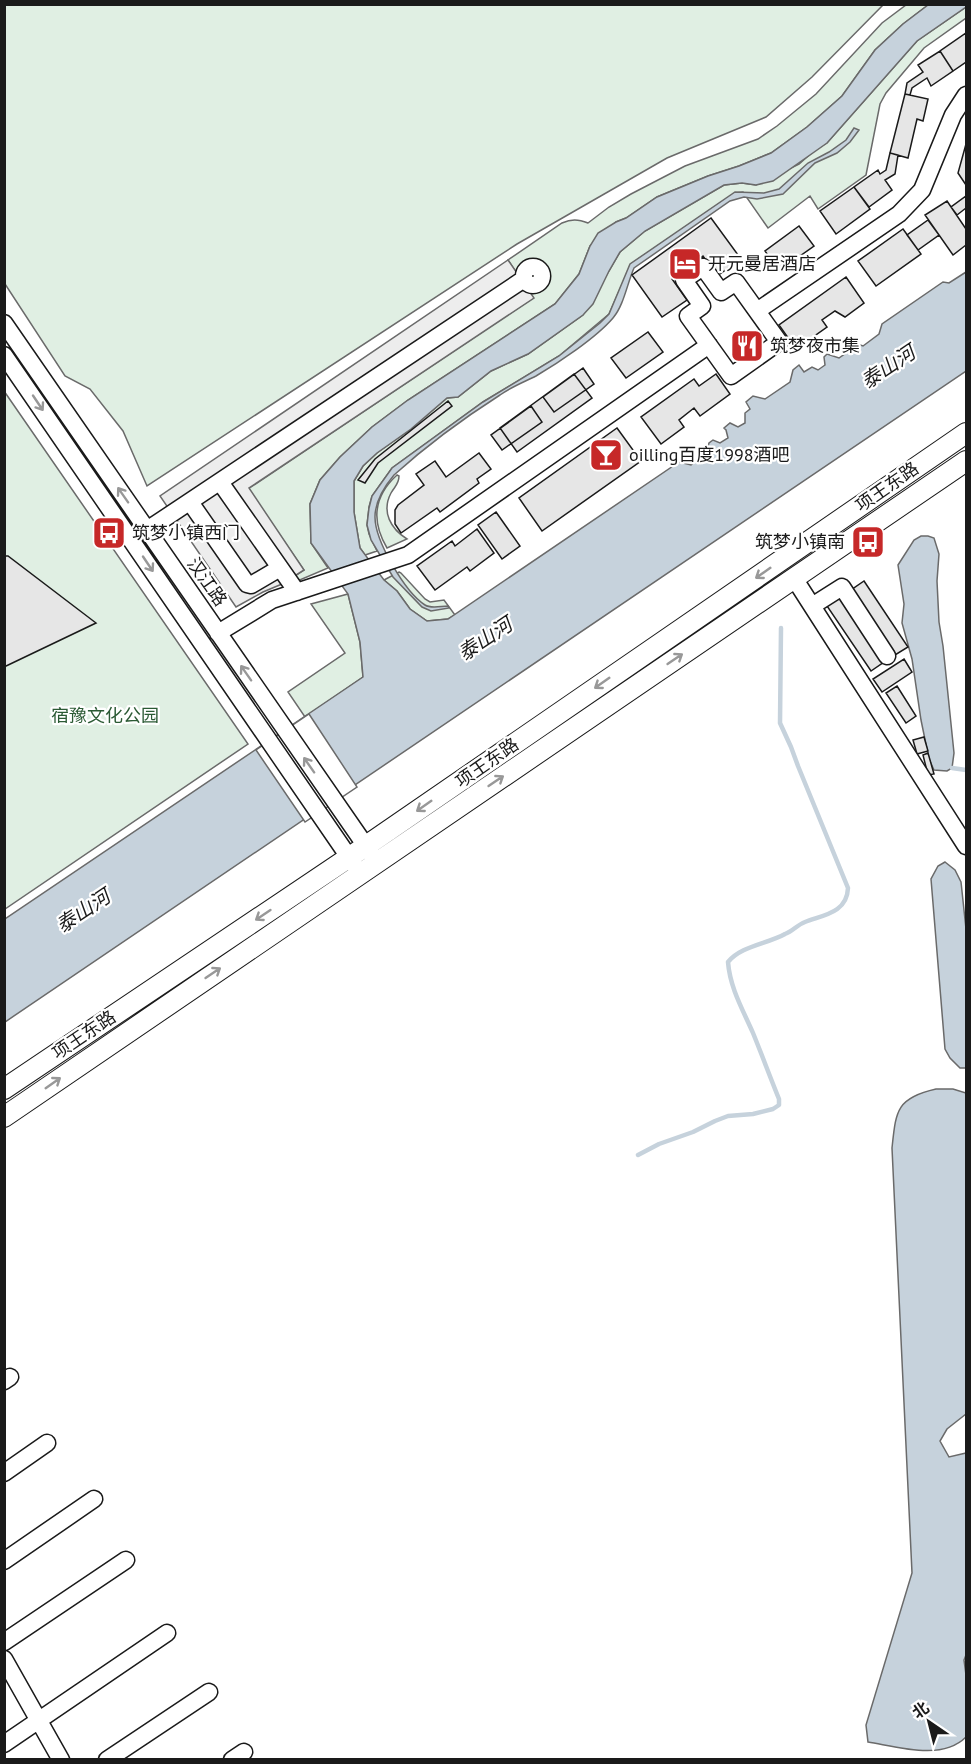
<svg xmlns="http://www.w3.org/2000/svg" width="971" height="1764" font-family="'PT Sans','Noto Sans SC',sans-serif">
  <style>
    .green { fill: #e0efe3; stroke: #6a6a6a; stroke-width: 1.5 }
    .parking { fill: #ededed; stroke: #6a6a6a; stroke-width: 1.5 }
    .water { fill: #c6d2dc; stroke: #6a6a6a; stroke-width: 1.5 }
    .pier { fill: #fff; stroke: #6a6a6a; stroke-width: 1.5 }
    .lines { fill: none; stroke-linecap: round; stroke-linejoin: round }
    .stream { stroke: #c6d2dc; stroke-width: 4.5 }
    .building { fill: #e6e6e6; stroke: #1a1a1a; stroke-width: 1.5 }
    .minor-casing { stroke: #1a1a1a; stroke-width: 19 }
    .major-casing { stroke: #1a1a1a; stroke-width: 22 }
    .minor { stroke: #fff; stroke-width: 16 }
    .major { stroke: #fff; stroke-width: 20 }
    .oneway { stroke: #989898 }
    .labels { text-anchor: middle; stroke-width: 4.5; stroke-linejoin: round; paint-order: stroke }
    .poi-label { font-size: 18px; fill: #1a1a1a; stroke: #fff; text-anchor: start }
    .street-label { font-size: 18px; fill: #1a1a1a; stroke: #fff }
    .park-label { font-size: 18px; fill: #2b5a34; stroke: #fff }
    .water-label { font-size: 20px; font-style: italic; fill: #1a1a1a; stroke: #fff }
  </style>
  <rect width="100%" height="100%" fill="#fff"/>
  <path class="green" d="M4,5L5,4L883,5L812,77L766,117L667,158L517,244L147,486L123,431L90,389L65,376L5,284Z
    M906,5H928L903,24L875,50L842,96L807,127L771,153L739,166L708,176L657,197L626,218L616,222L590,246L579,274L555,304L408,400L372,427L340,457L320,480L310,504L311,543L328,568L295,582L292,578L304,570L248,489L533,298L508,260L562,223C571,219 578,219 588,223L609,207L631,194L685,166L758,139L777,126L816,94L882,23Z
    M966,7V18L924,48L886,93L880,104L866,175L818,209L810,196L768,228L743,192L735,193L631,264L609,314L559,356L483,402L392,468L372,496L369,507L367,525L369,534L377,551L365,555L360,548L354,512V481L363,466L377,453L411,429L447,398L458,397L491,371L528,354L583,315L620,252L645,231L724,185L742,183L756,185L799,164L816,149L827,143L917,41Z
    M4,391L248,744L5,909H4Z
    M397,475L399,476C399,484 395,486 391,493C381,512 391,529 407,539L387,548C371,521 373,497 397,475Z
    M399,572L401,573L425,599L430,602L444,600L455,615L448,619L427,621L410,609L397,591L384,580Z
    M348,594L360,642L363,677L305,717L288,692L345,653L311,604Z"/>
  <path class="parking" d="M508,260L534,298L249,488L304,570L282,584L263,592L236,607L160,496Z"/>
  <path class="water" d="M928,5H966V7L917,41L827,143L773,181L756,185L742,183L724,185L645,231L620,252L609,271L593,304L583,315L528,354L491,371L458,397L447,398L411,429L377,453L363,466L354,481V512L360,548L384,580L397,591L410,609L427,621L448,619L679,462L691,465L706,453L709,443L713,440L720,443L728,438L726,430L724,428L730,423L738,427L745,423V413L750,409L746,402L753,396L765,399L790,382L793,370L799,365L804,372L812,367L818,370L825,365L824,357L827,354L839,358L846,353L847,345L852,342L863,346L879,334L882,324L943,282L949,283L966,272V371L5,1022V919L363,677L360,642L348,594L311,543L310,504L320,480L340,457L372,427L408,400L555,304L579,274L590,246L598,233L616,222L626,218L657,197L708,176L739,166L771,153L807,127L842,96L875,50L903,24Z
    M854,128L859,130L850,142L837,153L815,163L783,194L757,199L744,197L730,201L634,268C627,284 624,305 613,318C596,338 558,363 536,376C524,382 511,387 500,395C464,418 425,447 394,475C384,487 375,501 375,517C375,541 405,592 425,605C431,609 441,606 448,606L449,608L431,611L422,607L393,577L371,540L367,525L369,508L372,496L392,468L483,402L559,356L600,323L609,314L630,264L735,192L764,193L779,189L808,163L829,152L846,140Z
    M921,536H928L934,538L939,554L937,581L939,622L943,646L954,753L952,768L947,771L934,770L929,759L921,720L912,659L902,623L904,604L898,565L914,540Z
    M945,862L955,870L961,882L966,929V1068H960L950,1058L945,1049L931,879L938,866Z
    M936,1089H953L966,1093V1414L947,1429L940,1441L949,1457L966,1453V1655L964,1660L966,1675V1737C942,1761 898,1747 868,1742L866,1725L912,1573L892,1148C896,1111 896,1098 936,1089Z"/>
  <path class="pier" d="M309,714L357,787L305,822L256,750Z"/>
  <g class="lines">
    <path class="stream" d="M952,768L966,770
      M638,1155L659,1144L693,1132L715,1121L728,1116L753,1114L773,1109L779,1105V1099C770,1077 762,1055 753,1033C743,1010 730,988 728,962C741,946 767,944 785,934C793,931 797,925 805,922C823,915 847,913 848,888L798,766L791,747L780,723L781,628"/>
  </g>
  <path class="building" d="M966,33V62L953,71L940,51Z
    M940,51L953,71L931,86L927,78L912,88L910,95L905,94L907,83L923,72L918,65Z
    M905,94L928,99L923,121L917,119L908,158L890,153Z
    M966,144V185L958,173Z
    M890,153L898,155L895,174L885,180L892,190L869,207L854,187L878,170L880,174L886,170Z
    M854,187L870,209L836,234L820,211Z
    M966,196V208L957,215L951,207Z
    M947,201L966,229V245L953,255L925,215Z
    M711,218L741,259L717,276L703,256L672,279L687,300L662,317L632,275Z
    M928,220L939,235L918,250L907,235Z
    M799,226L814,246L779,271L765,251Z
    M903,229L921,254L876,286L858,261Z
    M846,277L864,303L845,317L835,311L822,320L827,327L796,349L779,325Z
    M648,332L663,352L626,378L611,358Z
    M583,368L594,384L554,412L543,397Z
    M574,374L592,398L517,452L500,428Z
    M716,374L730,394L700,416L694,408L679,420L684,427L661,444L641,417L694,379L699,386Z
    M448,401L452,406L378,463L365,483L358,480L375,459Z
    M531,406L542,422L502,450L491,435Z
    M617,428L641,461L542,531L519,498Z
    M479,453L491,469L477,479L479,483L440,512L437,508L401,533L395,524V510L398,505L424,485L416,474L435,461L446,477Z
    M496,512L520,546L502,559L478,525Z
    M477,529L494,553L470,571L467,567L435,590L417,566L452,541L455,546Z
    M4,556H8L96,623L4,667Z
    M864,581L908,647L895,655L851,590Z
    M839,597L884,662L871,671L827,606Z
    M904,659L912,672L882,692L873,679Z
    M897,686L916,716L906,723L886,693Z
    M924,737L928,751L917,754L913,740Z
    M928,753L934,774L928,775L923,755Z"/>
  <g class="lines">
    <defs>
      <path id="minor" d="M524 276a9 9 0 1 1 18 0a9 9 0 1 1-18 0Z
        M703,267L721,292L736,282L779,342L731,376L688,316L702,306L684,280Z
        M757,311L899,214L922,190L953,115L966,95
        M4,323L372,855
        M4,355L355,866
        M220,482L297,592
        M190,502L247,584L251,585L280,568
        M147,530L524,279
        M794,578L966,846
        M812,606L842,587L887,656
        M218,633L272,600L408,555L709,345
        M4,1381L10,1377
        M4,1473L47,1443
        M4,1561L94,1499
        M4,1642L126,1560
        M4,1659L61,1760
        M4,1744L167,1633
        M107,1760L209,1692
        M232,1760L244,1752"/>
      <path id="major" d="M4,1089L366,846L966,433
        M4,1117L966,461"/>
    </defs>
    <use href="#minor" class="minor-casing"/>
    <use href="#major" class="major-casing"/>
    <use href="#minor" class="minor"/>
    <use href="#major" class="major"/>
  </g>
  <defs><path id="oneway-shaft" d="M-6 0H5M1.5-3L5.5 0L1.5 3" fill="none" stroke-width="1.6" stroke-linecap="round" stroke-linejoin="round" transform="scale(1.5)"/></defs>
  <g class="oneway">
    <use href="#oneway-shaft" transform="translate(38 403) rotate(56)"/>
    <use href="#oneway-shaft" transform="translate(123 495) rotate(-125)"/>
    <use href="#oneway-shaft" transform="translate(148 564) rotate(56)"/>
    <use href="#oneway-shaft" transform="translate(763 573) rotate(145)"/>
    <use href="#oneway-shaft" transform="translate(675 659) rotate(-34)"/>
    <use href="#oneway-shaft" transform="translate(246 673) rotate(-125)"/>
    <use href="#oneway-shaft" transform="translate(602 683) rotate(145)"/>
    <use href="#oneway-shaft" transform="translate(309 765) rotate(-125)"/>
    <use href="#oneway-shaft" transform="translate(496 781) rotate(-34)"/>
    <use href="#oneway-shaft" transform="translate(424 806) rotate(145)"/>
    <use href="#oneway-shaft" transform="translate(263 915) rotate(146)"/>
    <use href="#oneway-shaft" transform="translate(213 973) rotate(-34)"/>
    <use href="#oneway-shaft" transform="translate(53 1083) rotate(-35)"/>
  </g>
  <defs>
    <symbol id="hotel-square" viewBox="-11 -11 22 22"><rect x="-9" y="-9" width="18" height="18" rx="4" fill="#c62828" stroke="#fff"/><path d="M-6-4.5h1.5V1H6V5H4.5V3h-9V5H-6ZM-4 0a1.8 1.8 0 1 1 3.6 0ZM.5 0V-2.5h3Q6-2.5 6 0Z" fill="#fff"/></symbol>
    <symbol id="restaurant-square" viewBox="-11 -11 22 22"><rect x="-9" y="-9" width="18" height="18" rx="4" fill="#c62828" stroke="#fff"/><path d="M-5-6h1v4h1v-4h1v4h1v-4h1v5L-1.5 .5V6h-2V.5L-5-1ZM5-6V6H3V1.5H1.5Q1.5-4 5-6Z" fill="#fff"/></symbol>
    <symbol id="bar-square" viewBox="-11 -11 22 22"><rect x="-9" y="-9" width="18" height="18" rx="4" fill="#c62828" stroke="#fff"/><path d="M-6-5H6L.8 .8V4.5H3.5V6h-7V4.5H-.8V.8Z" fill="#fff"/></symbol>
    <symbol id="bus-square" viewBox="-11 -11 22 22"><rect x="-9" y="-9" width="18" height="18" rx="4" fill="#c62828" stroke="#fff"/><path d="M-5-6H5V4H4V6H2V4H-2V6H-4V4H-5ZM-3.5-4V0h7V-4ZM-3.5 1.2v1.5H-2V1.2ZM2 1.2v1.5H3.5V1.2Z" fill="#fff"/></symbol>
  </defs>
  <g fill-rule="evenodd">
    <use href="#hotel-square" x="666" y="245" width="38" height="38"/>
    <use href="#restaurant-square" x="728" y="327" width="38" height="38"/>
    <use href="#bar-square" x="587" y="436" width="38" height="38"/>
    <use href="#bus-square" x="90" y="514" width="38" height="38"/>
    <use href="#bus-square" x="849" y="523" width="38" height="38"/>
  </g>
  <g class="labels">
    <g class="poi-label">
      <text x="708" y="270">开元曼居酒店</text>
      <text x="770" y="352">筑梦夜市集</text>
      <text x="629" y="461">oilling百度1998酒吧</text>
      <text x="132" y="539">筑梦小镇西门</text>
      <text x="845" y="548" text-anchor="end">筑梦小镇南</text>
    </g>
    <g class="street-label">
      <text transform="translate(887 487) rotate(-35)" y="6">项王东路</text>
      <text transform="translate(207 582) rotate(55)" y="6">汉江路</text>
      <text transform="translate(487 763) rotate(-35)" y="6">项王东路</text>
      <text transform="translate(84 1035) rotate(-34)" y="6">项王东路</text>
    </g>
    <g class="park-label">
      <text x="105" y="722">宿豫文化公园</text>
    </g>
    <g class="water-label">
      <text transform="translate(888 367) rotate(-34)" y="7">泰山河</text>
      <text transform="translate(485 639) rotate(-34)" y="7">泰山河</text>
      <text transform="translate(83 911) rotate(-34)" y="7">泰山河</text>
    </g>
  </g>
  <rect width="971" height="1764" fill="none" stroke="#1a1a1a" stroke-width="12"/>
  <g transform="translate(929 1722) rotate(325)" stroke="#ffffff" stroke-width="4.5" paint-order="stroke">
  <path d="M0-4.5L10 22L0 15L-10 22Z" fill="#1a1a1a"/>
  <text y="-9" font-size="16" font-weight="bold" text-anchor="middle" fill="#1a1a1a">北</text>
  </g>
</svg>
